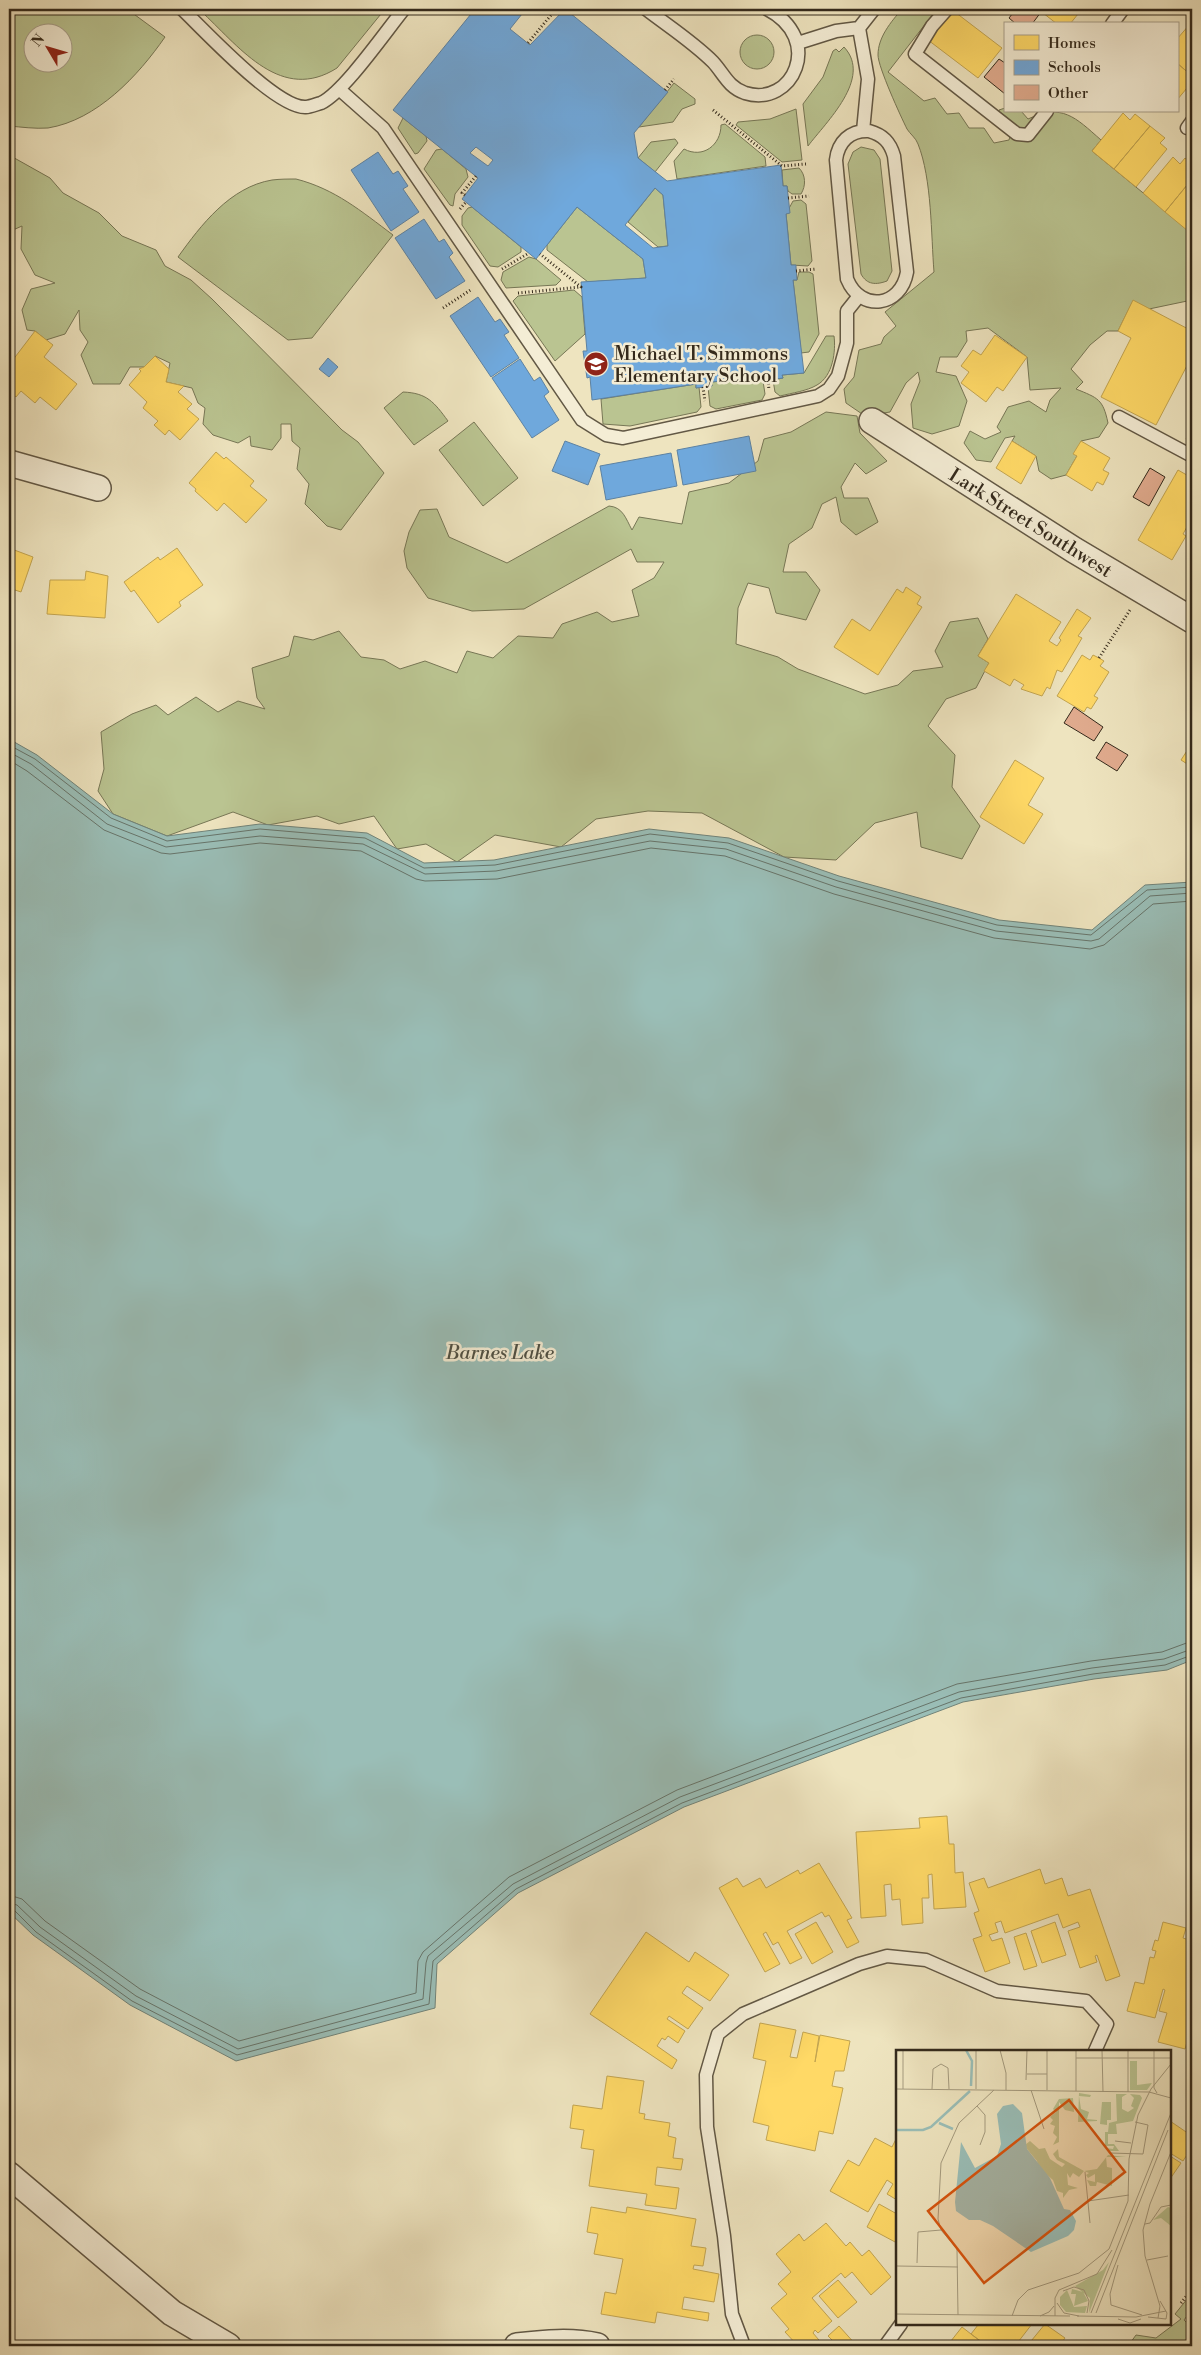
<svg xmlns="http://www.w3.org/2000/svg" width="1201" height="2355" font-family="'Libre Bodoni',serif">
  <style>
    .green { fill: #bac491; stroke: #777756; fill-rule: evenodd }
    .water { fill: #9abeb7; stroke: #718379 }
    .homes { fill: #ffd966; stroke: #c2a450 }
    .schools { fill: #6fa8dc; stroke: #5d82a2; fill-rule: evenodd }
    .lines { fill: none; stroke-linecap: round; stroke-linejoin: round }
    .shore { stroke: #67746a; stroke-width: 1 }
    .building { fill: #e0ab8e; stroke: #342a1c }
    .lane-casing { stroke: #625845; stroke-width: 15 }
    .street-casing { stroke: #625845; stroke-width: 28 }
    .path { stroke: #342a1c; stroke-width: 3; stroke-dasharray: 1 2.5; stroke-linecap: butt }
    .lane { stroke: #f4edd5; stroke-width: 12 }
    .street { stroke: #f4edd5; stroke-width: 25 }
    .labels { text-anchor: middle; stroke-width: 5; stroke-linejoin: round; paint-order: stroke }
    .poi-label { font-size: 19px; fill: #342a1c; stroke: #f4edd5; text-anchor: start }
    .street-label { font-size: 19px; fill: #342a1c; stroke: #f4edd5 }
    .water-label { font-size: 20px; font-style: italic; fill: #4e4f43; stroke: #f4edd5 }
    .inset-river { fill: none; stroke: #9abeb7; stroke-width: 2.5 }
    .inset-road { fill: none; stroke: #a49a7e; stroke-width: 1 }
    .view { fill: #d6540e; fill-opacity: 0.15; stroke: #d6540e; stroke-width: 2.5 }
    .inset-edge { fill: none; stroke: #342a1c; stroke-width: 2.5 }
  </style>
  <rect width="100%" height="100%" fill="#eee4bf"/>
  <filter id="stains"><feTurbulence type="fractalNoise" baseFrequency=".004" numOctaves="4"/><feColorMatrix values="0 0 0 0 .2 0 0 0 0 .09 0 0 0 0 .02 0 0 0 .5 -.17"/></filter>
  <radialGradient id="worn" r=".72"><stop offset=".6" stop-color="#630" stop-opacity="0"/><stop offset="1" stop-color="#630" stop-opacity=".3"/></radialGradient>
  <path class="green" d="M9,9H127L165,37C138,76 97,120 48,128C35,129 21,127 9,126ZM32,32H62V62H32Z
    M208,9H385L337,68C282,103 241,49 204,14Z
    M902,9H937L888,72L924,101L935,98L947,114L959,113L969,128H984L994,143L1009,140L1013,125L1003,124L999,110L1005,108V111H1021L1028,119C1062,103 1075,117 1101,140L1092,151L1192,233V300L1149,309L1133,301L1118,331H1107L1090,345L1071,369L1083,382L1076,389C1098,398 1103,399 1108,423L1099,437L1081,441L1077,456L1066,475L1051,479L1039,471L1036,456L1012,441L1015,436L1005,438L991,462L976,460L964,443L970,431L985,439L1001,432L997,427L1008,407L1029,401L1046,412L1050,400L1061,388L1030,390L1027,357L988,328L966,331L967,341L957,357H940L936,372L956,376L967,401L959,426L932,434L913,428L911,404L920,381L918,372L906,383L890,412L865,416L846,403L844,389L854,377L859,350L881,344L884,337L896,326L885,312L934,272C931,235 932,179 918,144C916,138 910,134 907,129C901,117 878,67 878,55C878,37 891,22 902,9Z
    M740 52a17 17 0 1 1 34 0a17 17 0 1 1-34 0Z
    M844,47C873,78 826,122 808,146L803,104L823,77L833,51L836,49L839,52Z
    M674,83L695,99V104L682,109L673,122L639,127Z
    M796,109L802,160L782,162L736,125L738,122L770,119Z
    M403,118L426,136L427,141L418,153L415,154L398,128Z
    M725,124L765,157L766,166L677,179L674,161L684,149C703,159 721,145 721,125Z
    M675,139L678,143L655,172L638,158L651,142Z
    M861,147L874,150L880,159L892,271L887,281C876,285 867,285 861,274L848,164L853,152Z
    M442,149L466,169L468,177L455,194L453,206L450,205L424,169L436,150Z
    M9,155L50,178L63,193L99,213L122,236L156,250L165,266L191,280L212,299L342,430L358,442L384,473L341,530L327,526L305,504L309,484L297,469L300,448L292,441L291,424H281V438L272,450L251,446L250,436L238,443L213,435L203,424L205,408L198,403L192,388L166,382L170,363L155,356L144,367H130L120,384H93L81,355L88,342L80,330L79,310L65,334L46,340L35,331L27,330L22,310L31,289L55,283L35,275L21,249L22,226L13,230L9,239Z
    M799,168C806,175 806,186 801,194H792L788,191L787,186H783L782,170Z
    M296,179C335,189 361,211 393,235L312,338L288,340L178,257C201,225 230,187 272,180C280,179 288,179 296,179Z
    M655,188L663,195L668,246L658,247L628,222Z
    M801,200L806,204L812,261L808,266L791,265L786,214L793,201Z
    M472,207L521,247V252L498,267L490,266L462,225V216L468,208Z
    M577,207L643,259L646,278L588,282L547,250V245Z
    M529,257L536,259L561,280L556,285L506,288L501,280L503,272Z
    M799,272H809L813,274L819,334L809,352L801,353L793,280H797Z
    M574,290L582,297L585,334L555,361L513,301L518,296Z
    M826,336H834C836,351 833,376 817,385C807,391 792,393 780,396L775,392L773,380L783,378L782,375L804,373Z
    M755,378L756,382L763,381L765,394L762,400L716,409L710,406L708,387L712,386L711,382Z
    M696,384V388L699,387L701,407L697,412L630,426L603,424L601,399Z
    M403,392C427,393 434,402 448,421L414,445L384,408Z
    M826,412L857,416L860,433L887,461L866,474L855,463L841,487L844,498H868L878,522L856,535L841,522L836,497L822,504L812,528L789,544L783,572H806L820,590L806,620L776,613L769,588L748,583L738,608L736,644L778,657L798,669L865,694L898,685L913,671L943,667L935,651L950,622L978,618L988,639L978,656L989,663L976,688L946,699L928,726L955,755L952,787L980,826L962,859L921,847L917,812L875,823L836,860L784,857L702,813L648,811L596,819L561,847L495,835L457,862L426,844L397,849L374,816L339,824L317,816L268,825L233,812L167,836L113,814L98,791L104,769L101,732L132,714L156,705L168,715L196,697L218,712L238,701L265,709L257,698L252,668L289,656L294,636L313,640L339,631L361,657L384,660L400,669L425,661L457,673L467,651L493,658L518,636L553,638L562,624L597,612L612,622L639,616L632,590L654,578L664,562H637L631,549L524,609L472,611L428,598L407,568L404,551L409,532L420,510L437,509L449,537L507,563L609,506C623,507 626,519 632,530L639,517L682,524L689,492L729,483L758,461L764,439L791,432Z
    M474,422L518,478L483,506L439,450Z
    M1192,2293V2309L1184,2320L1192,2328V2332L1181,2346H1128L1136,2335L1156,2338L1181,2319L1175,2314Z"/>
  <path class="water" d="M9,739L37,755L113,814L167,836L260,824L367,833L424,863L494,860L649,829L729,838L839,876L999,920L1092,930L1145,885L1192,882V1660L1167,1670L1094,1679L963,1702L684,1807L518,1893L437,1964L435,2008L236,2061L130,2005L33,1935L9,1912Z"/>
  <path class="homes" d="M951,9L1002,48L978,78L928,40Z
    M1038,9H1082L1070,24H1057Z
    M1190,24L1192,26V76L1177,63V39Z
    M1177,63L1192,76V82L1177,100Z
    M1123,113L1130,120L1135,114L1150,126L1114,169L1092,151Z
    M1150,126L1165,138L1160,143L1167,149L1136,187L1114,169Z
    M1173,157L1180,164L1185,158L1192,164V179L1165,212L1143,193Z
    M1192,179V226L1188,231L1165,212Z
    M1133,300L1192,331V356L1156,425L1101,397L1131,338L1118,331Z
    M35,331L53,345L44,357L77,384L56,410L40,397L35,403L21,391L16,397L9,391V365Z
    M995,335L1027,357L1003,391L997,387L986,402L961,383L969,372L961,366L973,350L981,355Z
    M155,356L169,369L166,382L184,386L178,392L192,404L187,409L199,419L180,440L169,430L165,435L154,425L158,421L143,408L147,402L129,385L141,371L139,369L144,367Z
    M1192,429V443L1186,439Z
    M1012,441L1036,456L1021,484L996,468Z
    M1081,441L1110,458L1103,470L1109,473L1103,485L1097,482L1092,491L1066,475L1077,456L1073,454Z
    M216,452L224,459L226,457L254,481L250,486L267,500L246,523L224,503L217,511L195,491L196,489L189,483Z
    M1178,470L1192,478V518L1183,534L1186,536L1172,560L1138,540Z
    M9,548L33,557L21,592L9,588Z
    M177,548L203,585L179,602L181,606L158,623L134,590L131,592L124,582L158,557L160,560Z
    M86,571L108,576L105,618L47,614L50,580H85Z
    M906,587L921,597L917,604L922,607L878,675L834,647L852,619L870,631L897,589L903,593Z
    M1016,594L1061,622L1049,641L1057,646L1061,640L1059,638L1077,609L1091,618L1078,636L1082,638L1062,672L1057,670L1050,689L1047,687L1042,696L1021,689L1024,685L1014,679L1010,686L984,671L989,663L978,656Z
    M1082,655L1090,660L1093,655L1099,658L1104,661L1100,666L1109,672L1094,696L1098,698L1091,709L1087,707L1084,712L1057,696Z
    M1192,743V767L1181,760Z
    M1015,760L1044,778L1028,805L1043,814L1024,844L980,817Z
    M947,1816L949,1844H954L955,1873L963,1872L966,1907L934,1909L932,1874L928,1875L929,1898H922L923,1923L902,1925L900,1899L892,1900L891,1884L884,1885L886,1916L861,1918L856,1832L920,1828L919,1818Z
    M819,1863L852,1918L847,1920L859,1942L847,1948L829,1915L825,1917L822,1912L787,1931L802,1958L790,1964L778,1942L773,1945L766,1932L763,1934L780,1964L765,1972L719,1888L737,1878L743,1887L760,1878L766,1888L798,1870L800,1874Z
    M1040,1869L1045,1884L1062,1878L1068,1896L1090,1889L1120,1976L1106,1981L1097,1955L1095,1956L1097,1962L1080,1968L1068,1931L1080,1927L1078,1922L1063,1928L1058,1914L1005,1933L1001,1921L995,1923L998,1932L989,1935L992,1941L1002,1938L1010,1963L985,1972L973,1939L982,1936L974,1913L979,1911L969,1883L984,1878L988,1888Z
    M816,1922L833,1952L812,1964L795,1934Z
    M1055,1922L1066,1955L1042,1963L1031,1931Z
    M1163,1922L1186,1928L1183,1938L1192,1941V2024L1185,2049L1158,2042L1167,2013L1159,2011L1165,1990L1163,1989L1155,2018L1127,2011L1135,1982L1144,1984L1150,1957L1154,1958L1156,1951L1152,1950L1155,1940L1158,1941Z
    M646,1932L689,1962L695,1952L729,1975L710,2001L687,1986L682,1993L703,2008L688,2029L669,2016L667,2019L685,2031L678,2043L668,2036L665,2040L662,2038L657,2046L677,2060L672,2069L590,2014Z
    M1026,1933L1037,1966L1024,1970L1014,1937Z
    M760,2023L796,2030L790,2057L797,2058L803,2032L819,2036L815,2062L820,2035L850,2041L844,2071H835L832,2086L843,2088L833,2134L819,2131L815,2151L766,2140L769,2126L753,2122L766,2061L753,2058Z
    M607,2076L644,2081L639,2113L645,2114L644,2119L670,2123L668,2136L676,2138L673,2158L683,2159L681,2170L657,2167L655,2185L679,2188L676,2209L645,2205L647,2194L589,2186L594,2150L581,2148L584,2130L570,2128L573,2105L602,2109Z
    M1170,2121L1192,2136V2147L1183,2161L1170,2153Z
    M897,2137V2200L887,2194L893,2184L887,2180L868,2212L830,2191L848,2160L859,2166L875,2138L892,2147Z
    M1170,2156L1181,2163L1170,2179Z
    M879,2204L897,2214V2243L867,2227Z
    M591,2207L626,2213L627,2207L696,2219L691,2246L706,2248L703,2266L694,2265L693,2269L719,2274L714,2302L684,2297L682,2309L709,2313L708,2321L657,2312L655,2323L601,2314L605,2292L616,2294L623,2259L594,2254L598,2234L587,2232Z
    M826,2223L846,2246L850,2242L862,2256L869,2250L891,2277L871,2295L852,2272L845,2278L841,2273L812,2298L832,2321L818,2333L815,2330L813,2333L824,2346H798L785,2332L789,2329L771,2308L787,2294L778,2284L791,2272L776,2254L799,2234L804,2241Z
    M838,2280L857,2302L838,2318L819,2296Z
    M975,2324H1032L1015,2346H1006L1000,2342L996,2346H987L971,2334L978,2325Z
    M1045,2324L1065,2338L1059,2346H1027Z
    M839,2326L857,2346H838L828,2336Z
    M962,2327L971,2334L987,2346H947Z"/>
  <path class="schools" d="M475,9H526L510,29L530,45L565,9L665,90L668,92L634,133L638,158L667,181L781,165L783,186H787L790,213L786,214L791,265H796V267L797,280H793L804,373L782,375L783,378L755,382V378L711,382L712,386L696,388V384L592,400L590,377L587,378L583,351H587L581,282L646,278L643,259L577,207L536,259L462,199L478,178L393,110ZM476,147L493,160L488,166L470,153ZM655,188L663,195L668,246L653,248L625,225Z
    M378,152L393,174L398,171L408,186L403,189L419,212L391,231L351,170Z
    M424,219L439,242L444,239L453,253L449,257L465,281L436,299L395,238Z
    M478,297L495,322L500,319L509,332L504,335L519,358L491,377L450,316Z
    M328,358L338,367L329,377L319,369Z
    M520,359L534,381L540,377L549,392L544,396L559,420L532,438L492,378Z
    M749,436L756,471L683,485L677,450Z
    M565,441L600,454L588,485L552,471Z
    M671,453L677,486L606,500L600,466Z"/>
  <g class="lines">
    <path class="shore" d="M9,745L35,759L111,818L167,841L260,829L365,838L424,868L495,865L650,834L728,843L838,881L997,925L1091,935L1147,890L1192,887
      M9,752L31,764L107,824L166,847L260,836L363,844L425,874L496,871L650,841L726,849L836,887L996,931L1091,941L1099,939L1150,896L1192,893
      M9,760L27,771L104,830L161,853L170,854L260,843L361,851L416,879L425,881L497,879L651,848L725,856L834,894L994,938L1090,949L1104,945L1153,904L1192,901
      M9,1895L22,1899L45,1921L140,1989L239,2041L416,1993L418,1961L423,1952L509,1877L677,1790L957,1684L1091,1661L1162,1652L1192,1641
      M9,1903L17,1905L40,1927L136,1996L238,2049L423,1999L426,1963L428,1956L513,1884L680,1797L959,1692L1092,1668L1164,1659L1192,1649
      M9,1909L14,1910L36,1932L132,2001L237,2055L429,2004L433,1961L516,1889L682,1803L961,1698L1093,1674L1165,1665L1192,1655"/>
  </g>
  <path class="building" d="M1016,9H1036L1041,12L1032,24H1016L1009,18Z
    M999,59L1005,63V94L984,77Z
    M1150,468L1165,477L1149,506L1133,497Z
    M1074,707L1103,727L1094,741L1064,723Z
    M1106,742L1128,755L1117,771L1096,758Z"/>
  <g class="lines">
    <defs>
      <path id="lane" d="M182,9C204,30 277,109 306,107C310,107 317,104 321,103C344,92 386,31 404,9
        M646,9C668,26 693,42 713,62C724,74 728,87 745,93C793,108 825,39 767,9
        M947,9L932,26L915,54L1017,134L1028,135L1047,111
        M1112,24L1123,9
        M859,28L868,79L863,131
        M798,43L836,31L859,28L874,9
        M339,89L383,128L582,420L606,435L623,438L818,396L829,389L838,376L847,343V311L859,296
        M1187,128L1192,121
        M869,131C883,135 890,142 894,156L907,272C901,307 861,313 847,279L836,160C838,142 850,130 869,131Z
        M1119,417L1192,456
        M744,2346L732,2314L724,2236L707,2127L706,2075L718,2034L743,2014L859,1964L887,1956L926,1960L997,1991L1086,2001L1107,2024L1095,2051
        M885,2346L901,2324"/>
      <path id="street" d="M872,421L1074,550L1192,620
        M9,463L98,488
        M9,2175L172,2313L228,2346
        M517,2346C544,2343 571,2340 597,2346"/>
    </defs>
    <use href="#lane" class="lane-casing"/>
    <use href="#street" class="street-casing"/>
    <path class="path" d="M528,43L556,9
      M665,90L674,79
      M713,110L782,166L806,164
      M465,195L462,193L476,176
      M788,198L809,196
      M460,209L466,202
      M502,269L529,253
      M796,271L816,269
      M518,293L581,287L540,254
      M443,308L472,289
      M768,380L769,390
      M703,387L705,401
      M1099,658L1130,610
      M1181,2303L1192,2289"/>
    <use href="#lane" class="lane"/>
    <use href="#street" class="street"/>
  </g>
  <defs>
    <symbol id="school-disc" viewBox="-11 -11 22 22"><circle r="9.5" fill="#8f2418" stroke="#f4edd5"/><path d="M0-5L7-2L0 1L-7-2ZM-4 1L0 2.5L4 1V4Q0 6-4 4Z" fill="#fff"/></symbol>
  </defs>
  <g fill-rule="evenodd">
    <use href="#school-disc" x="582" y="350" width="28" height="28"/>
  </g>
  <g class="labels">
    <g class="poi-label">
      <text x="614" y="360">Michael T. Simmons<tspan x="614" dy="22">Elementary School</tspan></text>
    </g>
    <g class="street-label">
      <text transform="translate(1031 522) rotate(32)" y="7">Lark Street Southwest</text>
    </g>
    <g class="water-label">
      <text x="500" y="1359">Barnes Lake</text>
    </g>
  </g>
  <g transform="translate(896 2050)">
    <rect width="275" height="275" fill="#eee4bf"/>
    <path d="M234,11H241V35L256,33L251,40H234ZM183,43L195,45L194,47L183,46L185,59L193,62L191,69L201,70V71L182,72ZM220,44H231L226,47V59L232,62L238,58L235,56L238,48L234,44L244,45L246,48L237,71L220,74L221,84H212V94H218L223,101H213L211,100L210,98L217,99L218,96H209V82H212L213,73L221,71ZM177,48L178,62L169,60L163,52V92L157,95L161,87L157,83L159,76L154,74L157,70L154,67L160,62L157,59L163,49ZM206,52H215V70H211V75L204,74ZM134,91L143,99L149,98L154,109L166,117L169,114L161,110L157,104L162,99L163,107L188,121L201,119L212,105L230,107H210L211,117L216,118V136L201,132L200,136H194L191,130L199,132V124L192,128L190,125L193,123L188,121L183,127L177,123L174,128L171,123L172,135L182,138L173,140L167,148V143L161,141L157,130L143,118L141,111L131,99L129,95ZM272,157L275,158V176L265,168L257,170ZM213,212L193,263L194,248L179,236L207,220ZM176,239L187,242L192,251L178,256L180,244H175ZM171,240L178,257L191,256L189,263L170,262L164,255V247Z" fill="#bac491"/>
    <path d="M117,54L126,63L131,99L154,128L168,159L174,160L180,171L178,180L172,186L135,202L97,176L84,170H73L60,161L59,152L65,92L79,118L101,106L105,94L101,64L107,56Z" fill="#9abeb7"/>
    <path class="inset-river" d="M70,0L76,11L75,36M43,73L57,79M0,80H27L35,77L74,41"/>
    <path class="inset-road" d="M104,0L110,23V40M180,0V41M206,0L207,42M232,0V42M258,0V38L261,43M180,8H275M131,24H151M130,30L131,0M0,39L253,42L275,48M7,39V0M36,39L37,19L45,14L52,18L53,39M80,39V0M135,40L148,79M151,40V0M81,56L89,65V82L84,95M219,91L235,93M214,103L247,104L252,75L239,72M189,122L194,173M192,151L233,145M249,174L254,173L265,157L275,155M251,210L272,206M21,213L22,182L45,180M222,215L214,244L215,255L246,265M1,216L62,217M167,241L178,237L188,240L193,251L191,263M161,253L168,263L183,266M195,263L275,63M200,263L272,80M0,264L174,266M62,265L61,199L45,180L42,169L45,113L63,73L98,40M116,266L122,250L132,240L183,223L213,199L232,151L233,109L242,65L255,39L275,14M144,266L153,262L158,256M159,266V248L163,240L201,224L216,200M181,266L240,267L270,261M252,267L270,269L271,263L264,251M262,268L264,256L249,206L247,180L254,154L275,102M222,269L234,273L245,269"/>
    <path class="view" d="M173,50L229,122L88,233L32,161Z"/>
    <rect width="275" height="275" class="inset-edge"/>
  </g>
  <rect width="1201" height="2355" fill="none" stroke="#eee4bf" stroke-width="30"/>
  <rect x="10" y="10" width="1181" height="2335" fill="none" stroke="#342a1c" stroke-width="2.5"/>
  <rect x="15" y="15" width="1171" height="2325" fill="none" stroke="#342a1c"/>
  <rect x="1004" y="22" width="175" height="90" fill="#f4edd5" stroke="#a79f8b"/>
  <rect x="1014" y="35" width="25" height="15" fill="#ffd966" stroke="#a79f8b"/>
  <text x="1048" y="48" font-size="15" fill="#342a1c">Homes</text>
  <rect x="1014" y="60" width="25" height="15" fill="#6fa8dc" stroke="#a79f8b"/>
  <text x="1048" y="72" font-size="15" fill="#342a1c">Schools</text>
  <rect x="1014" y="85" width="25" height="15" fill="#e0ab8e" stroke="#a79f8b"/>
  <text x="1048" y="98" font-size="15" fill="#342a1c">Other</text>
  <g transform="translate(48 48) rotate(308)"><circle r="24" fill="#f4edd5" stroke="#a79f8b"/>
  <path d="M0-4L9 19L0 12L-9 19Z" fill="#8f2418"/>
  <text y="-8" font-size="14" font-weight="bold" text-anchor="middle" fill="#342a1c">N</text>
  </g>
  <rect width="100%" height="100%" filter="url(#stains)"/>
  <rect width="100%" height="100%" fill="url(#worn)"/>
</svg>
